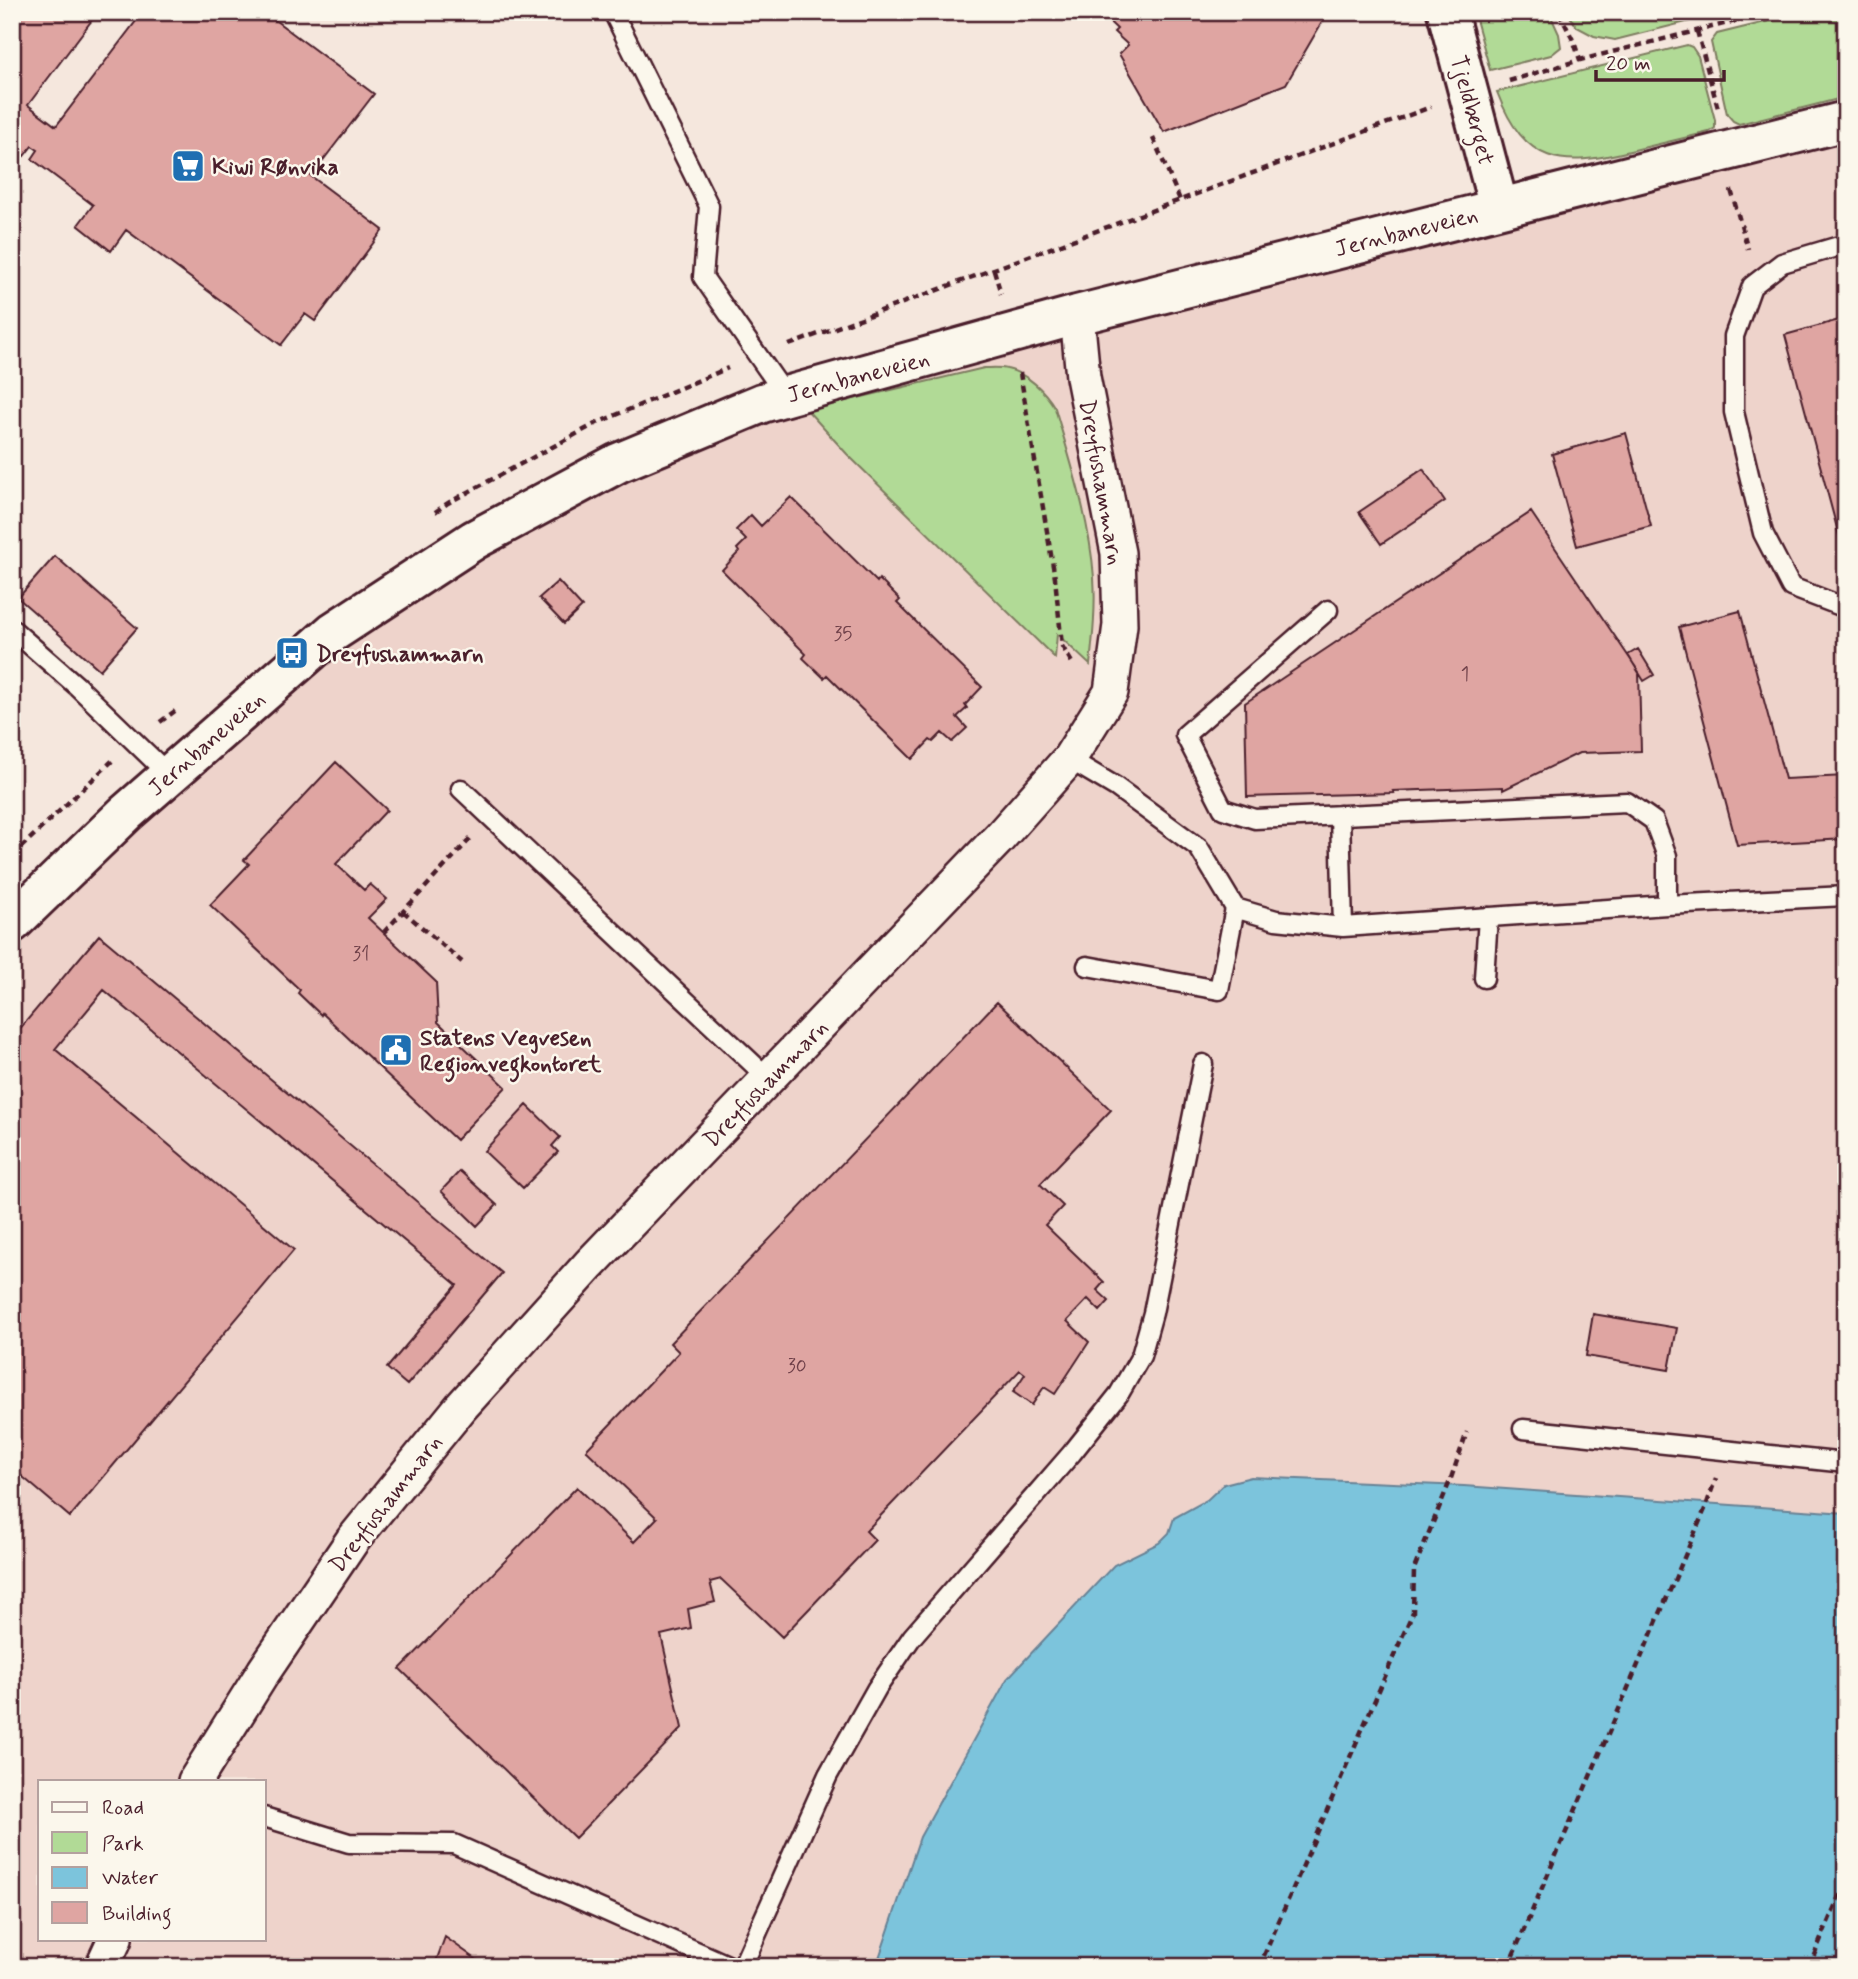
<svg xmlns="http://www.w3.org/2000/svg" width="1858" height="1979" font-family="Mynerve,sans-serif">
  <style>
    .built { fill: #eed3cb; fill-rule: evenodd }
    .green { fill: #b1da96; stroke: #7e7c60; stroke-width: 2 }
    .water { fill: #7cc4dc; stroke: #688295; stroke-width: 2 }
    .building { fill: #dfa5a2; stroke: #4a1f2b; stroke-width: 2 }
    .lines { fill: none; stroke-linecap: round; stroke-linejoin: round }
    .lane-casing { stroke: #4a1f2b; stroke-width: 23 }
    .street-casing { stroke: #4a1f2b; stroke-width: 38 }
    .secondary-casing { stroke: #4a1f2b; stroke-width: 44 }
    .path { stroke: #4a1f2b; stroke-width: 4.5; stroke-dasharray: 7 5; stroke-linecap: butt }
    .lane { stroke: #fbf7ec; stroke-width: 18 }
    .street { stroke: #fbf7ec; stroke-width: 33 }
    .secondary { stroke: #fbf7ec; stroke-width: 38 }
    .labels { text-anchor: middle; stroke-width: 5; stroke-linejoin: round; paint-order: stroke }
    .number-label { font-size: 19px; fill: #6f4049 }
    .street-label { font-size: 23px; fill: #4a1f2b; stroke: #fbf7ec }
    .poi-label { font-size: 23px; font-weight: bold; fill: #4a1f2b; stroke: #fbf7ec; text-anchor: start }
  </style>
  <rect width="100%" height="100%" fill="#f5e7dd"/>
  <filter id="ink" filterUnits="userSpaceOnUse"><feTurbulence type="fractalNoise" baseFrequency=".0143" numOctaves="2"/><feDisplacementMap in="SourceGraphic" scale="14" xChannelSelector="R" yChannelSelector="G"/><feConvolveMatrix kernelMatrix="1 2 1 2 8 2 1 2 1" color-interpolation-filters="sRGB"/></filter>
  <g filter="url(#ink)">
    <path class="built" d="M1846,135V1513L1464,1486L1251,1477L1224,1484L1207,1500L1175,1518L1169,1533L1159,1543L1114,1565L920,1837L876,1967H12V923L333,632L762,403ZM40,1781H264V1939H40Z"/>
    <path class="green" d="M1474,12H1549L1559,34L1561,47L1551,55L1490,70Z
      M1567,12H1726L1615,40L1594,36L1577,27Z
      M1806,12H1846V97L1739,124L1733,121L1727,114L1711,42L1717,34Z
      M1687,45L1692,47L1698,56L1715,120V128L1709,132C1683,138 1656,145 1630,151C1561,168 1525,165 1497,92Z
      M984,368C991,368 1000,367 1007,369C1027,373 1045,391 1055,408C1071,463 1090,521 1094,578C1096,607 1093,636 1090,665L1057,634L1055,658L847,454L807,410Z"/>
    <path class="water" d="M1251,1477L1464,1486L1846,1513V1967H876L920,1837L1007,1679L1114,1565L1159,1543L1169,1533L1174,1518L1207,1500L1224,1484Z"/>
    <path class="building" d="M12,12H98L28,105L56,126L143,12H264L374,94L311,176L383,230L315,321L305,314L281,345L126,230L111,251L78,225L93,205L32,159L38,150L32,146L24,156L12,147V140L16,134L12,131Z
      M1099,12H1328L1286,84L1164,132L1119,54L1128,45L1114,32L1117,29Z
      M1846,318V557L1845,558L1785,335Z
      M1626,433L1651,526L1577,546L1552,454Z
      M1423,469L1445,501L1381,544L1359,512Z
      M791,497L877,582L879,579L900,600L897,603L982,687L965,705L967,708L957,717L967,728L952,742L942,733L933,742L930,740L912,759L827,675L824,678L803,658L806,654L722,570L739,552L737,549L746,540L736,530L751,515L761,526Z
      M1531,512L1639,672L1641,751L1579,753L1503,790V787L1393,791L1394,793L1247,797L1245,703Z
      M55,556L137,628L100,670L18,598Z
      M558,581L582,607L564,624L539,598Z
      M1740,611L1785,779L1846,776V839L1737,845L1679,627Z
      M1638,649L1654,675L1644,681L1628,655Z
      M336,762L387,810L336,864L364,890L370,884L387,899L368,918L436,982L438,1022L506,1087L456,1140L322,1013L321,1015L298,993L300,990L210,905L249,864L244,860Z
      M99,935L502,1273L407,1385L387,1368L457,1285L104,990L55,1049L294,1250L70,1517L17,1472L12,1477V1038Z
      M997,1002L1111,1110L1040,1184L1063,1206L1045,1225L1104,1282L1097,1290L1109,1301L1100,1311L1088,1299L1067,1321L1089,1342L1055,1394L1044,1387L1032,1405L1013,1392L1025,1374L1020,1370L866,1531L875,1540L782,1637L721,1579L710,1582L715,1602L688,1609L691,1628L661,1635L682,1728L575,1838L400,1669L577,1487L634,1542L657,1518L586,1450L679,1352L670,1343Z
      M527,1105L560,1137L552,1146L558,1152L523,1188L484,1151Z
      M460,1171L497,1205L477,1226L441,1191Z
      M1593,1314L1677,1328L1669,1370L1586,1356Z
      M445,1937L487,1967H434Z"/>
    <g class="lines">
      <defs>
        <path id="lane" d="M613,12L709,206L703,277L786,396
          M1846,244L1782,263L1752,286L1734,336V412L1763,533L1791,587L1846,608
          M12,629L77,686L169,775
          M1069,759L1116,787L1199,848L1235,908L1276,920L1343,927L1667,905V856L1654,821L1627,802L1255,819L1223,809L1185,735L1328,610
          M461,789L769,1079
          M1340,815L1343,927
          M1667,905L1846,896
          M1087,966L1219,990L1235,908
          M1484,978L1488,917
          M1523,1429L1846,1463
          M264,1817L349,1843L454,1844L732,1967
          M742,1967L828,1775L877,1688L912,1637L1072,1453L1119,1394L1141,1356L1153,1313L1203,1064"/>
        <path id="street" d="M195,1781L264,1671L352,1541L461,1407L589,1265L999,838L1069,759L1111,692L1120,625L1118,553L1083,377L1077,315
          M102,1967L115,1939"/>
        <path id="secondary" d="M1447,12L1499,208
          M12,923L126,813L333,632L474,540L618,463L762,403L786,396L1077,315L1846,121"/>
      </defs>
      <use href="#lane" class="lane-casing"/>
      <use href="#street" class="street-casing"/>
      <use href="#secondary" class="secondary-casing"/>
      <path class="path" d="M1559,12L1574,42L1580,60
        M1697,31L1719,112
        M1509,81L1580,60L1772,12
        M1153,138L1180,200
        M1731,190L1748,249
        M994,270L1001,294
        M789,345L1431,107
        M1020,373L1055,578L1062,646L1074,666
        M435,512L448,503L597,423L728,368
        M160,722L175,711
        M12,856L112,761
        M403,911L462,962
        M384,932L471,838
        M1259,1967L1413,1612L1414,1569L1450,1481L1467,1432
        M1508,1967L1705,1509L1716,1478
        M1809,1967L1846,1880"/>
      <use href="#lane" class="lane"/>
      <use href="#street" class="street"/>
      <use href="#secondary" class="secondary"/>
    </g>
  </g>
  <defs>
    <symbol id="supermarket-square" viewBox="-11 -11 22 22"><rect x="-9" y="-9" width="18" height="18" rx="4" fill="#1f6fb2" stroke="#fbf7ec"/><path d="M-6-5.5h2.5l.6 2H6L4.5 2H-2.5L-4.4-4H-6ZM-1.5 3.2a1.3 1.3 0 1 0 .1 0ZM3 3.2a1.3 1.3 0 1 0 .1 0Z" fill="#fff"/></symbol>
    <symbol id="bus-square" viewBox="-11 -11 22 22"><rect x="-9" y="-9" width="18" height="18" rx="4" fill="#1f6fb2" stroke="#fbf7ec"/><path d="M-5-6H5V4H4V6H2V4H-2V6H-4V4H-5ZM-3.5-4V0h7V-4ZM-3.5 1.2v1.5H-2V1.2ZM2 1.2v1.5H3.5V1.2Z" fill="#fff"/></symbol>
    <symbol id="civic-square" viewBox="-11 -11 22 22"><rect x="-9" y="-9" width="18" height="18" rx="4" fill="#1f6fb2" stroke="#fbf7ec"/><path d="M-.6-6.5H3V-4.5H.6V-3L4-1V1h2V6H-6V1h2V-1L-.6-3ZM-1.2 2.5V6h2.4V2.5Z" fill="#fff"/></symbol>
  </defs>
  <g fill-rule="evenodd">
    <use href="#supermarket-square" x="169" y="147" width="38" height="38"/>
    <use href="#bus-square" x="273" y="634" width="38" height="38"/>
    <use href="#civic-square" x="377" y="1031" width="38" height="38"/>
  </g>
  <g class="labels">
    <g class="number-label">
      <text x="843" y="640">35</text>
      <text x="1465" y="680">1</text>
      <text x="361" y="960">31</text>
      <text x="797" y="1372">30</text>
    </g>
    <g class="street-label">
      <text transform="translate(1473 110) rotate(75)" y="8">Tjeldberget</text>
      <text transform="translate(1406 231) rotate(-14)" y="8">Jernbaneveien</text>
      <text transform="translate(858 376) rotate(-15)" y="8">Jernbaneveien</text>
      <text transform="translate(1102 482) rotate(80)" y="8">Dreyfushammarn</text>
      <text transform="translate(206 743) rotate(-41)" y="8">Jernbaneveien</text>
      <text transform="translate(765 1083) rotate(-46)" y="8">Dreyfushammarn</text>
      <text transform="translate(385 1503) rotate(-52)" y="8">Dreyfushammarn</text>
    </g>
    <g class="poi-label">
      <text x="212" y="174">Kiwi Rønvika</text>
      <text x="316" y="661">Dreyfushammarn</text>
      <text x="420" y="1045">Statens Vegvesen<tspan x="420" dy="26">Regionvegkontoret</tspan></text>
    </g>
  </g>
  <rect width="1858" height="1979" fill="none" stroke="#fbf7ec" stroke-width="42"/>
  <rect x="21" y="21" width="1816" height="1937" fill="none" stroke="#4a1f2b" stroke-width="2.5" filter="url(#ink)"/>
  <rect x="38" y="1780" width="228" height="161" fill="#fbf7ec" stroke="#b4a19f" stroke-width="2"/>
  <rect x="52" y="1802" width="35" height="10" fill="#fbf7ec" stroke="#b4a19f" stroke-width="2"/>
  <text x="102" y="1814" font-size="21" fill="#4a1f2b">Road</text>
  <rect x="52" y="1832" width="35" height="21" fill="#b1da96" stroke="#b4a19f" stroke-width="2"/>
  <text x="102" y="1850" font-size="21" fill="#4a1f2b">Park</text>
  <rect x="52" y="1867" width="35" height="21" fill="#7cc4dc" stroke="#b4a19f" stroke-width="2"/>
  <text x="102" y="1884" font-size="21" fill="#4a1f2b">Water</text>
  <rect x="52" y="1902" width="35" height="21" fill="#dfa5a2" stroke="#b4a19f" stroke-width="2"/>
  <text x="102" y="1920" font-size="21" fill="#4a1f2b">Building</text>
  <path d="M1596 70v10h128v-10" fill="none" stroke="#4a1f2b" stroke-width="3.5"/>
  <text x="1606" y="70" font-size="21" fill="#4a1f2b" stroke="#fbf7ec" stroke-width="5" paint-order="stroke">20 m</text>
</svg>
